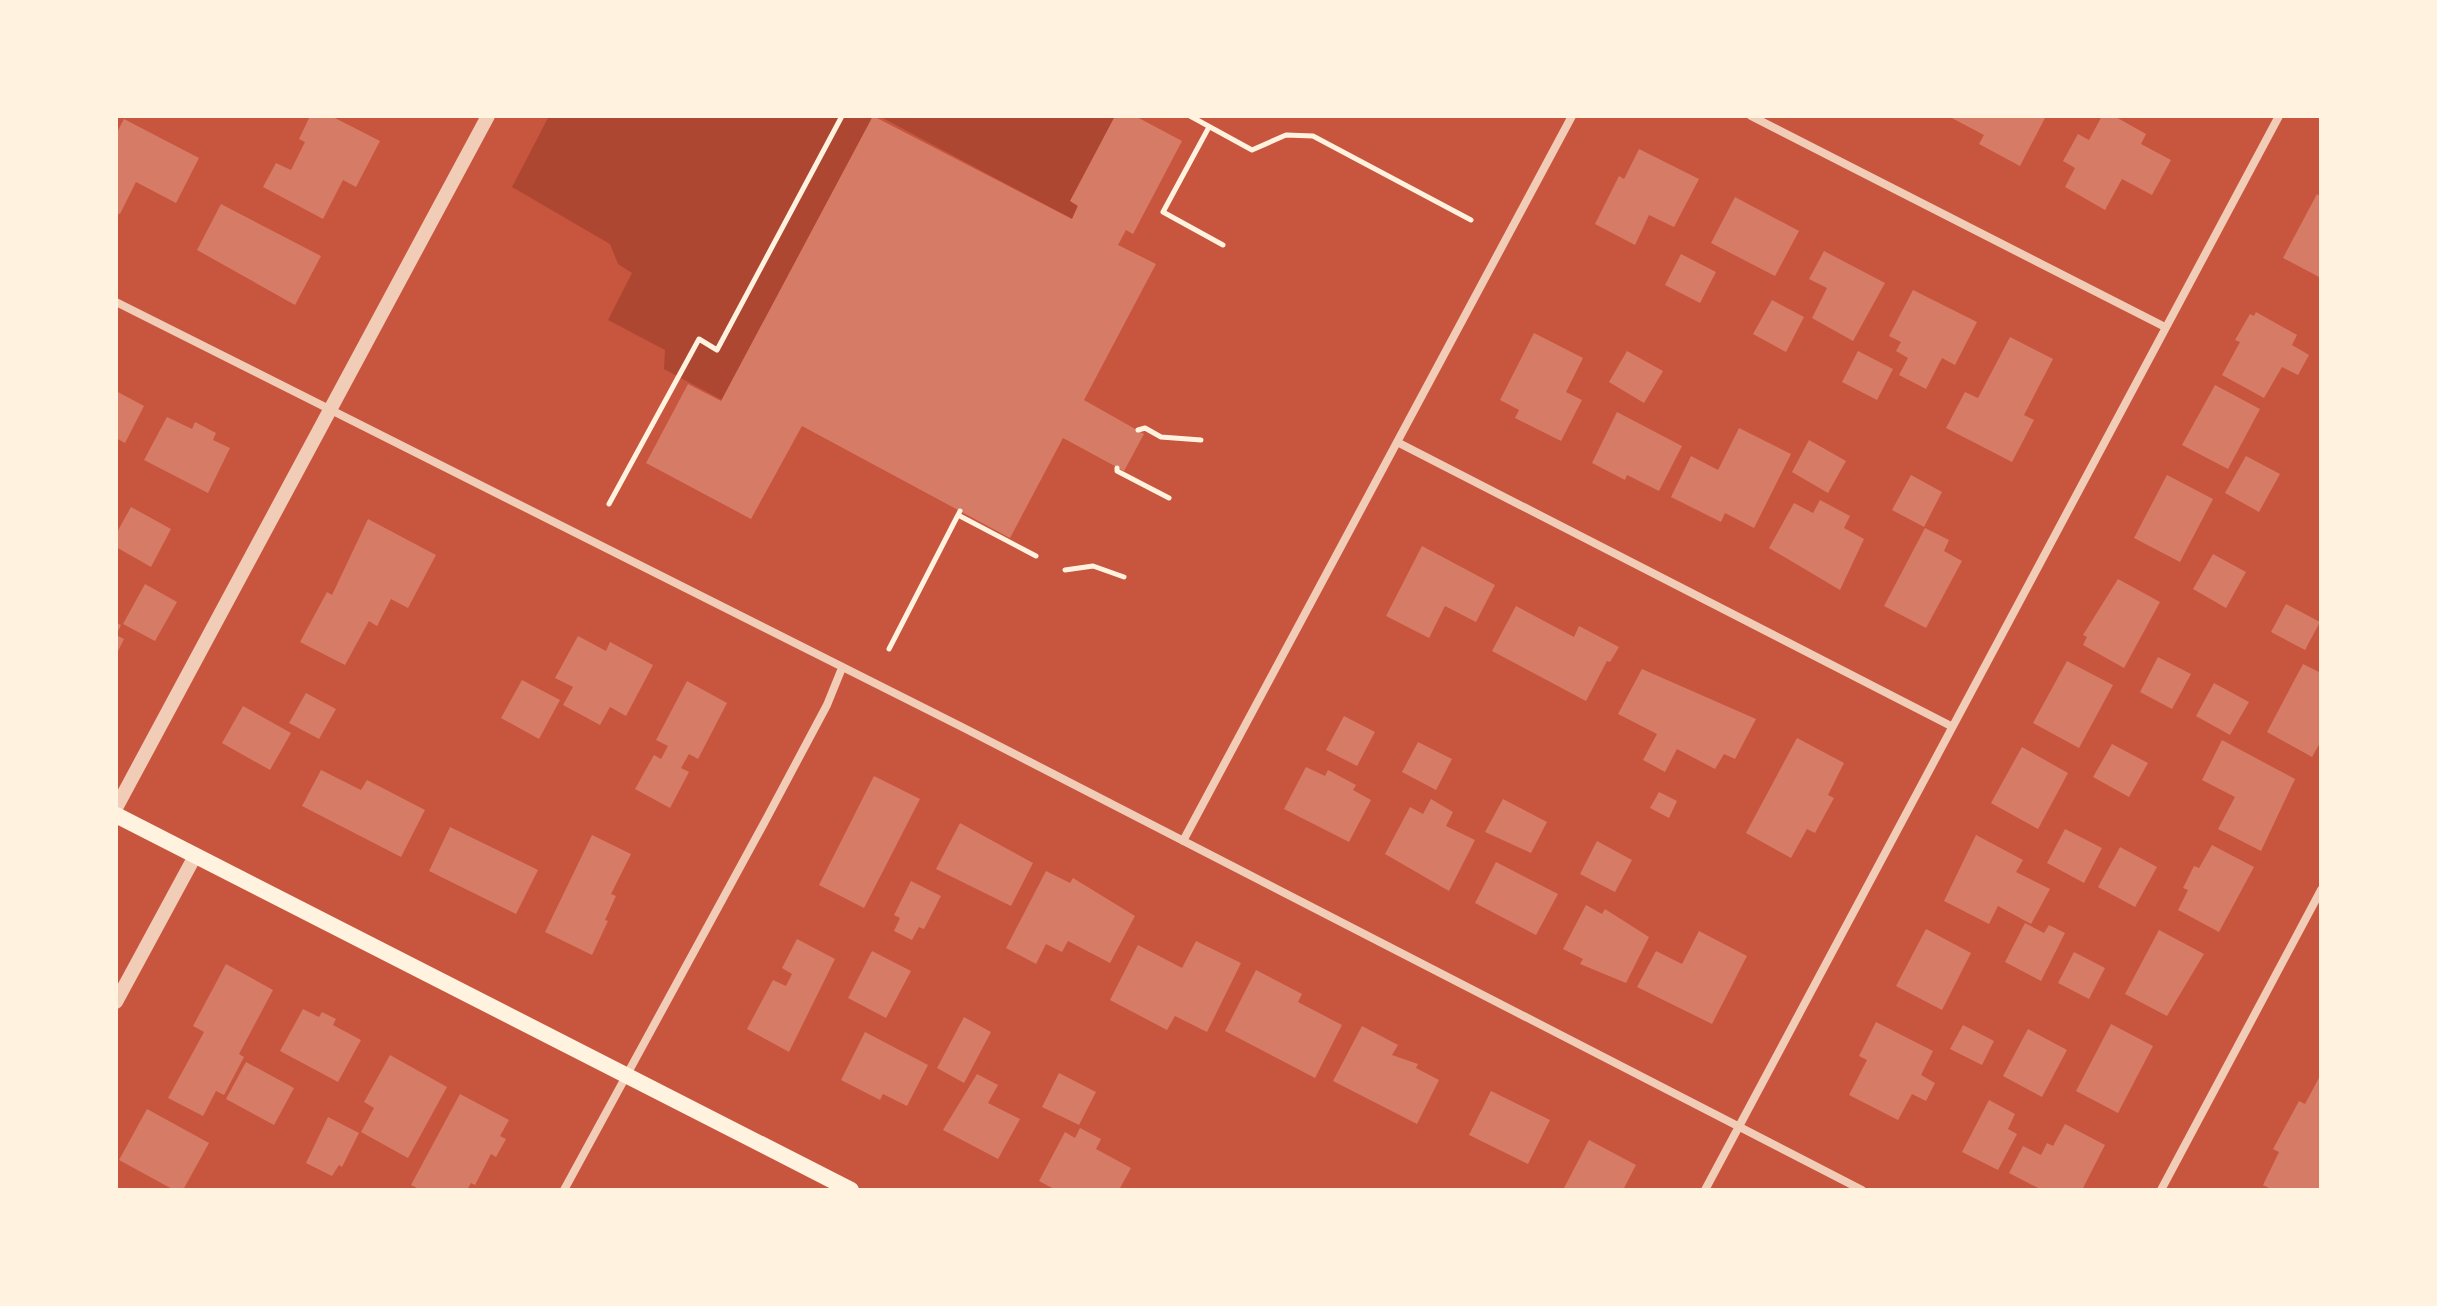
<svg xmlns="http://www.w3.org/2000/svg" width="2437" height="1306" font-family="Manrope,sans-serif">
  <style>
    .green { fill: #ae4732 }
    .building { fill: #d67c66 }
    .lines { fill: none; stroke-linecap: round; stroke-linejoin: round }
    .path { stroke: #fff3e0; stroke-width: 5 }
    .minor { stroke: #f1ccb7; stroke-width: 8 }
    .tertiary { stroke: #f1ccb7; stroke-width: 14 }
    .secondary { stroke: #fff3e0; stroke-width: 16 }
  </style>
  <rect width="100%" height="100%" fill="#c8553d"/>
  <path class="green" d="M549,116H873L722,400L664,369L665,350L608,320L632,273L618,264L610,244L512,187Z
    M879,116H1115L1072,219Z"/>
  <path class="building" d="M310,116H331L380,141L356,187L343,180L323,219L263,187L276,163L291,170L305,142L299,139Z
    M873,116L1072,219L1078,206L1070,201L1115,116H1135L1182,141L1133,234L1126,230L1118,245L1156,264L1084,400L1144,434L1124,471L1063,438L1010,538L802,426L751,519L646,463L688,384L721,401Z
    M1948,116H2046L2020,166L1979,144L1984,135Z
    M2102,116H2114L2146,134L2141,144L2171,160L2152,195L2122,179L2105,210L2065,187L2075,168L2063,161L2078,134L2089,140Z
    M124,119L199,158L176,203L136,182L120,214L116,213V134Z
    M1639,149L1699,179L1674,227L1649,215L1635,245L1595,224L1619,176L1624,179Z
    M2317,194L2321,197V278L2283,258Z
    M1735,197L1799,231L1775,276L1711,243Z
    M221,204L321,256L295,305L197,250Z
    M1824,251L1885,283L1853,341L1812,318L1827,288L1809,279Z
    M1681,254L1716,272L1700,303L1665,285Z
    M1913,290L1977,322L1955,365L1942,358L1926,389L1899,375L1908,358L1896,351L1901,342L1889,336Z
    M1772,300L1804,317L1786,352L1753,334Z
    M2256,312L2297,335L2292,345L2309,355L2298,375L2282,367L2264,398L2222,375L2240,342L2235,340L2250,314L2254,316Z
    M1534,333L1583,358L1566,392L1582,400L1561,441L1515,418L1519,410L1500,400Z
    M2010,337L2053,359L2024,415L2034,420L2012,462L1946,428L1965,392L1978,398Z
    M1627,351L1663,371L1644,403L1609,382Z
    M1858,351L1893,369L1877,400L1842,382Z
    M2215,385L2260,409L2228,469L2182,445Z
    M116,391L144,406L125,443L116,438Z
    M1617,412L1682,446L1659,491L1627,475L1625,480L1592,463Z
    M167,417L192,429L195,422L216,433L213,440L230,448L208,493L144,460Z
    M1739,428L1791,454L1754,528L1725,513L1721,522L1671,497L1691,456L1718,470Z
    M1809,440L1846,461L1828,493L1792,472Z
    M2246,456L2280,474L2259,512L2225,493Z
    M1911,475L1942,492L1924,527L1892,510Z
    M2167,475L2213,499L2180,562L2134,538Z
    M1820,500L1850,516L1844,528L1864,539L1840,590L1769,548L1794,503L1813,513Z
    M131,507L171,529L151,567L116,547V534Z
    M368,519L436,555L408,608L391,599L377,626L369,621L345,665L300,642L327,592L332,595Z
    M1925,528L1949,540L1944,551L1962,561L1926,628L1884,606Z
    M1422,546L1495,585L1476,622L1445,606L1429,638L1386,616Z
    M2213,554L2246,572L2226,608L2193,589Z
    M2118,579L2160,602L2124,668L2083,645L2087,637L2083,635Z
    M145,584L177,602L155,641L123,624Z
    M2286,604L2320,622L2305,650L2271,632Z
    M1516,606L1574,637L1579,626L1619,647L1610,662L1607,661L1586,701L1492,651Z
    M116,623L121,625L116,635L124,639L116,655Z
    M578,636L606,651L610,642L653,665L626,716L610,707L600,725L563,705L573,687L555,678Z
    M2158,657L2191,674L2172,709L2140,692Z
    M2067,661L2113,685L2079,748L2033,723Z
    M2303,664L2321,673V741L2312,757L2267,732Z
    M1642,669L1756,719L1735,759L1724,754L1715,769L1677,749L1665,772L1643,760L1657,734L1618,714Z
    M522,680L560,700L539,739L501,718Z
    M687,681L727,703L698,759L689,754L681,768L689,772L670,808L635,789L654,755L661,759L668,746L656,740Z
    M2214,683L2249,702L2230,735L2196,716Z
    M306,693L336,709L319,739L289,723Z
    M243,706L291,733L270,770L222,743Z
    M1344,716L1375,732L1357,766L1326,750Z
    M1797,738L1844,763L1828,795L1834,798L1815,833L1807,829L1791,858L1746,833Z
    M2222,740L2295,779L2261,851L2218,829L2235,797L2202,780Z
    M1418,742L1452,759L1436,790L1402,772Z
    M2112,744L2148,763L2129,797L2093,777Z
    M2022,747L2068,773L2038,829L1991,803Z
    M1306,767L1325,776L1328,770L1356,785L1353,790L1371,800L1349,842L1284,809Z
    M321,770L361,790L367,780L425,810L401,857L302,806Z
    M874,776L920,799L864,908L819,885Z
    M1659,792L1677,801L1669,818L1650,808Z
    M1431,799L1453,812L1446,826L1475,840L1449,891L1385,854L1410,807L1423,814Z
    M1503,799L1547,822L1531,853L1485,832Z
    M960,823L1033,863L1011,906L936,869Z
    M450,827L538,870L516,914L429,871Z
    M2065,829L2102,848L2084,883L2047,863Z
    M592,835L631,854L611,894L616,896L605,920L608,921L592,955L545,932Z
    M1976,835L2023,860L2016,872L2050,889L2031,924L1998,906L1989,924L1944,901Z
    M1597,841L1632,860L1615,892L1580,874Z
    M2212,845L2254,867L2219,932L2178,910L2188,890L2183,888L2194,866L2199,868Z
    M2120,847L2157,867L2135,907L2098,887Z
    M1496,862L1558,894L1536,935L1475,903Z
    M1046,871L1070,883L1073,878L1135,916L1110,963L1068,941L1062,952L1046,944L1036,964L1006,948Z
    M911,881L941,896L924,929L919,927L912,940L894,931L900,918L894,915Z
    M1586,905L1602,914L1605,909L1649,937L1626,983L1580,964L1583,959L1563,949Z
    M2025,923L2044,933L2049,925L2065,933L2041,981L2005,962Z
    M1926,929L1971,953L1942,1010L1896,986Z
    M2159,930L2204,954L2167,1016L2125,994Z
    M1699,931L1747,956L1712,1024L1637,987L1656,951L1682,964Z
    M797,939L835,959L789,1052L747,1029L773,980L786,986L792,974L782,968Z
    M1196,941L1241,963L1207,1032L1175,1016L1167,1030L1110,1000L1138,945L1182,968Z
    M872,951L911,971L886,1018L848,998Z
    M2074,952L2105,968L2089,999L2058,983Z
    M226,964L273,990L239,1054L244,1057L224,1095L216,1091L203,1116L168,1098L204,1032L193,1026Z
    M1256,970L1302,994L1298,1002L1342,1025L1315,1078L1225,1031Z
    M303,1009L319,1017L322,1012L336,1019L333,1025L361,1040L338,1082L280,1051Z
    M964,1017L991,1032L964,1083L937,1068Z
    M1876,1022L1933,1051L1921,1075L1935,1083L1926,1101L1912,1094L1898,1120L1849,1095L1867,1060L1859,1056Z
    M2111,1024L2153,1046L2118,1113L2076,1091Z
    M1963,1025L1994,1041L1982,1065L1950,1049Z
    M1362,1026L1398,1045L1392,1055L1418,1064L1416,1068L1439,1080L1417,1124L1333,1081Z
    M2028,1029L2067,1050L2042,1097L2003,1076Z
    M865,1032L928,1065L907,1106L883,1094L880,1100L841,1080Z
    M390,1055L447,1087L408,1158L361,1132L374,1108L364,1102Z
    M246,1062L294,1088L274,1125L226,1099Z
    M1059,1073L1096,1092L1079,1125L1042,1107Z
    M977,1074L998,1085L988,1103L1020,1119L998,1159L943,1130Z
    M2321,1074V1190H2273L2263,1185L2279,1152L2273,1149L2299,1101L2305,1104Z
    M1491,1091L1550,1120L1528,1164L1469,1135Z
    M460,1094L509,1120L500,1136L506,1139L496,1157L491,1154L475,1185L471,1183L467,1190H421L411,1185Z
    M1989,1100L2015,1114L2008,1129L2017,1134L1998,1170L1962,1152Z
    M147,1109L209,1143L183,1190H174L119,1160Z
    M328,1117L359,1133L342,1167L339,1165L332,1176L306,1163Z
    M2065,1124L2105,1145L2082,1190H2042L2009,1173L2023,1146L2041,1155L2047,1143L2053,1146Z
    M1080,1128L1101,1139L1096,1149L1131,1168L1119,1190H1056L1039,1181L1065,1132L1075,1138Z
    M1589,1140L1636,1165L1623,1190H1563Z"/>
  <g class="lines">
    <path class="path" d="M1190,116L1252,150L1286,135L1313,136L1471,220
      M1209,127L1163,212L1223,245
      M1138,430L1145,428L1161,437L1201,440
      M1117,468V471L1169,498
      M609,504L699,339L717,350L842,116
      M960,511L958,515L1036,556
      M1065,570L1093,566L1124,577
      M889,649L958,515"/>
    <path class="minor" d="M1751,116L2165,327
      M116,302L962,727L1862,1190
      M1397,442L1951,726
      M1183,841L1572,116
      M564,1190L763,825L827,705L842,668
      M1705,1190L2279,116
      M2161,1190L2321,890"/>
    <path class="tertiary" d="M116,808L488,116
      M116,1002L195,856"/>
    <path class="secondary" d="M116,815L851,1190"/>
  </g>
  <rect width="2437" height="1306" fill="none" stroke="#fff3e0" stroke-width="236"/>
</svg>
